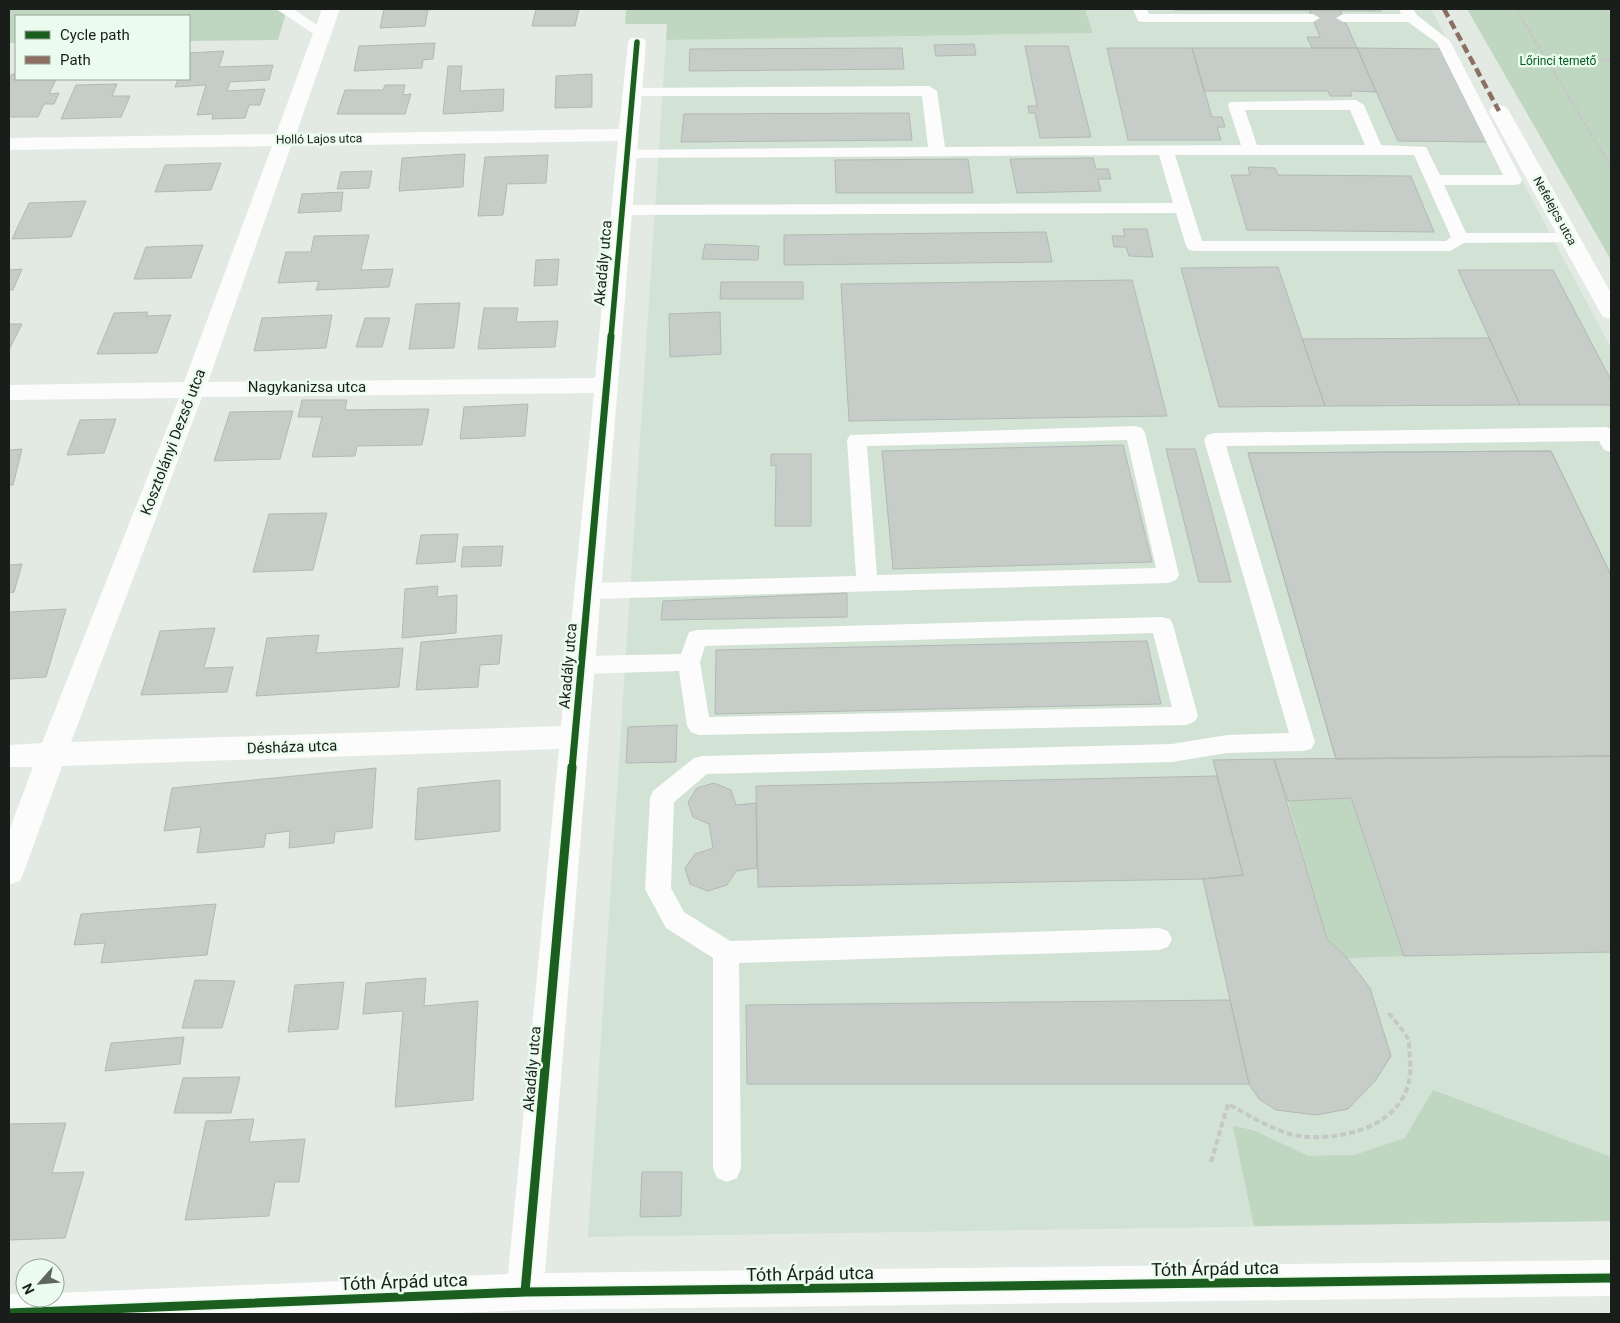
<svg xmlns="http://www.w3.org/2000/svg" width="1620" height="1323" font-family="Roboto,sans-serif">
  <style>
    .built { fill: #d2e2d5 }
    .green { fill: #bfd6c1 }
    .building { fill: #c6cdc8; stroke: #b3b8b3 }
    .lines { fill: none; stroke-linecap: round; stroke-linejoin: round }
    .path-far1 { stroke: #c5c8c6; stroke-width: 2.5; stroke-dasharray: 4 2; stroke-linecap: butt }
    .path { stroke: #c5c8c6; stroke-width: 4; stroke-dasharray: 6 3; stroke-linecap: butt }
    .lane { fill: #fbfcfb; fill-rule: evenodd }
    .street { fill: #fbfcfb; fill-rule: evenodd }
    .quiet { stroke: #8d6e63; stroke-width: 4.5; stroke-dasharray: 9 4.5; stroke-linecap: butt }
    .cycleway-far2-casing { stroke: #ebfbed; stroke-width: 8 }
    .cycleway-far1-casing { stroke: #ebfbed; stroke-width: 10 }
    .cycleway-casing { stroke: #ebfbed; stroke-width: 12 }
    .cycleway-far2 { stroke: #1b5e20; stroke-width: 5.5 }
    .cycleway-far1 { stroke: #1b5e20; stroke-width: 7 }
    .cycleway { stroke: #1b5e20; stroke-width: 9 }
    .labels { text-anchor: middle; stroke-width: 5; stroke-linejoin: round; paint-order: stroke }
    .far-park-label { font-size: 12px; fill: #055922; stroke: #ebfbed }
    .far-street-label { font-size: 12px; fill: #191e1a; stroke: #ebfbed }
    .street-label { font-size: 15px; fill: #191e1a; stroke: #ebfbed }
    .near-street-label { font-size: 18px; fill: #191e1a; stroke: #ebfbed }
  </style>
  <rect width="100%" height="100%" fill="#e2eae3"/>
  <path class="built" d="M1085,9H1431L1611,348V1221L588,1237L666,40L1093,33Z"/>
  <path class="green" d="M9,9H287L278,40L189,41V16H16V43H9Z
    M626,9H1085L1093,33L666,40L667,24H625Z
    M1467,9H1611V260Z
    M1351,798L1404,956L1347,958L1327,939L1288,801Z
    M1433,1090L1611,1157V1221L1254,1226L1233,1126L1253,1130L1308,1156L1355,1155L1405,1138Z"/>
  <path class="building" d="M384,9H434L428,10L425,26L380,28Z
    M536,9H579L575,26H532Z
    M1173,9H1380L1381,11L1174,10Z
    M1309,10H1340L1357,48H1312L1307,37H1320Z
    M435,43L433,59L423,60L422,68L354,71L359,46Z
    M974,44L976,55L936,56L934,45Z
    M1025,46H1068L1091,137L1040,138L1035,113H1029L1028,106H1037Z
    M902,48L904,69L689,71L690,49Z
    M1107,48H1192L1212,117H1222L1225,127H1217L1221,140H1128Z
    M1192,48H1357L1376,92L1350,91L1352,96H1330L1328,91H1204Z
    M1357,48L1441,49L1489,142L1398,141Z
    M224,51L219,67L273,65L269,80L230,82L227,91L265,89L260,105H249L245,118L212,119L213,114L197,115L206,85L175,87L178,79H189V53Z
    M448,66H462L460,91L504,89L503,111L443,114Z
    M12,74H16V79H56L49,94L59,93L54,104H44L38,117H9V79Z
    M592,74V107L555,108L556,76Z
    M117,84L112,96H130L121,117L61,119L76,85Z
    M385,85H405L403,95L411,94L405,114H337L345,90H383Z
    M909,113L912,140L681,142L684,114Z
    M465,154L463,187L399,191L402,158Z
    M548,155L546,183L507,184L503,215L478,216L485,157Z
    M1093,158L1096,169H1108L1111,179H1098L1101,191L1017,193L1010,159Z
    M968,159L973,193H836L835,160Z
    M221,163L211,190L155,192L165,165Z
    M1248,167L1275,168L1278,175L1411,176L1434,232L1247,230L1231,175H1250Z
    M372,171L369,188L337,189L341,172Z
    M343,192L341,211L298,213L302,194Z
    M86,201L71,237L12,239L29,203Z
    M1123,229H1147L1153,257L1129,256L1126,247H1114L1112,236H1125Z
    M1046,232L1052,262L784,265V235Z
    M369,235L361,270L393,269L389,287L316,290L319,281L278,283L286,252H311L314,236Z
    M705,244L759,246L758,260L702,259Z
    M203,245L191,278L134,279L146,247Z
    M559,259L557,285L534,286L536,260Z
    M1278,267L1325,406L1219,407L1181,268Z
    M22,269L13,290H9V270Z
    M1458,270H1553L1611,380V405H1520Z
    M1132,280L1167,416L849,421L841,284Z
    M721,282H803V299H720Z
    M460,303L454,348L409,349L416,304Z
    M484,308H518L516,322L558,321L555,347L478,349Z
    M148,312L146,316L171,315L157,353L97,354L114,313Z
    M720,312L721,354L670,357L669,314Z
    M332,315L326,348L254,351L262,318Z
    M365,318H390L382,347H356Z
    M9,324H22L9,350Z
    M1489,338L1520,405L1325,406L1302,339Z
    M302,400H347L345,410L429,409L422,445L357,446L355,456L312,457L322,417H298Z
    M528,404L525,436L460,439L464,407Z
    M293,411L280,459L214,461L230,412Z
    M116,419L104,453L67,455L80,420Z
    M1123,445L1152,562L893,569L882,451Z
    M22,449L13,485H9V450Z
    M1166,449H1195L1231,582H1199Z
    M1551,451L1611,575V756L1336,759L1248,453Z
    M1551,451L1611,575V756L1336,759L1248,453Z
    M771,454H811V526H775L776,465L771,466Z
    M327,513L313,570L253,572L269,514Z
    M458,534L455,562L416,564L421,535Z
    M503,546L501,566L461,567L463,547Z
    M22,564L14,592L9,593V565Z
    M438,586L437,597L457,595L456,633L402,638L405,589Z
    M847,593V617L661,620L663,601Z
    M66,609L46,677L9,679V612Z
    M215,628L204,668L233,667L227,692L141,695L160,631Z
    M319,635L316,653L403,648L399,687L256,696L267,638Z
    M502,635L499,664L480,665L478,687L416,690L421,642Z
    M1147,641L1161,704L715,714L716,650Z
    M677,725L676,762L626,763L628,727Z
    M1611,756V952L1404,956L1351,798L1288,801L1274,759Z
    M1274,759L1327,939L1347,958L1370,988L1391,1056L1375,1081L1348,1109L1316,1115L1276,1110L1259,1099L1249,1084L1203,879L1243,875L1213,760Z
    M376,768L372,828L335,832L334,843L289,848L290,831L266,834L264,847L197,853L201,827L164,831L172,788Z
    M1217,776L1243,875L1203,879L758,887L756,786Z
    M500,780V831L415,840L418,788Z
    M714,783L731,790L736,805L756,803L757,868L736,871L727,885L708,891L690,884L685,868L695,854L713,848L709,824L693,817L688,802L697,788Z
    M216,904L207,955L101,963L105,943L74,945L81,914Z
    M426,978L424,1006L478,1001L473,1100L395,1107L403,1011L363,1014L366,983Z
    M195,980L235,981L222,1028H182Z
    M344,982L338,1029L288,1032L295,985Z
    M1230,1000L1249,1084H747L746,1005Z
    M184,1037L180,1064L105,1071L111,1043Z
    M240,1077L231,1113H174L183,1078Z
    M254,1119L249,1142L305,1139L299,1182H275L269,1216L185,1220L206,1121Z
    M66,1123L52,1173L84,1172L65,1238L9,1240V1124Z
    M642,1172H682L681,1216L640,1217Z"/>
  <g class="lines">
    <path class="path-far1" d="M1516,9L1611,167
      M1546,58L1611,60"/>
    <path class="path" d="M1211,1162L1228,1104C1253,1117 1280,1136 1309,1137C1356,1139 1415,1119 1410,1061C1409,1055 1410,1045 1408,1039C1403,1029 1393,1019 1387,1011"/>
    <path class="lane" d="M276,9H293L329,33L322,37L317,36Z
      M1133,9H1147L1149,14H1313L1320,18L1313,22H1143L1138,21Z
      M1399,9H1413L1417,15L1450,41L1522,180L1520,184L1514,185H1444L1466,233H1570L1576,234L1579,238L1576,242L1464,243L1450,251H1195L1189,250L1186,246L1176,213L622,215L616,214L614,210L616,206L622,205L1173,203L1159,155L627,158L621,156L619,153L621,150L928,147L922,96H627L624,93L632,88L929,86L937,91L945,147L1241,145L1228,105L1230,102L1356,100L1364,105L1381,145L1426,147L1440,175H1503L1437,43L1408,22H1343L1336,18L1343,14H1401ZM1245,110H1350L1365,145H1257ZM1175,155H1414L1451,237L1446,241H1202Z
      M1135,426L1142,428L1145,433L1179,575L1176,580L1168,583L589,599L581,597L578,591L581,585L589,583L856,576L847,440L850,435ZM1127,440L1156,568L877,575L867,446Z
      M1606,427L1611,429V452L1604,450L1599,441L1226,446L1315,742L1311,749L1303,751L1227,753L1172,762L707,774L674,802L671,888L684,912L730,941L1159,928L1168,931L1172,939L1168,947L1159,950L739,963L741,1168L737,1178L727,1182L717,1178L713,1168V958L666,928L645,889L650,798L653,791L694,758L702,756L1172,744L1227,735L1289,733L1204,440L1207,435L1214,433Z
      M1162,617L1170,619L1173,625L1198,716L1194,722L1186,725L699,735L691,732L687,726L679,671L582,674L574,671L571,665L574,659L582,656L681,654L689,632L697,630ZM1153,633L1172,707L709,717L700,662L705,646Z"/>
    <path class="street" d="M322,9H340L296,134L619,129L628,42L631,38H643L646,42L545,1273L1611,1260V1296L525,1310L433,1314H9V1294H25V1298H55V1293L508,1274L559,749L62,766L24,872L20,881L9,885V831L33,767H9V745L42,743L179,398L9,400V385L184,382L272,146L9,150V138L276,134ZM618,141L595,378L208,382L291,146ZM594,393L561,726L71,742L202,397Z
      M1499,105L1506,107L1509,111L1611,293V319L1603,317L1600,312L1489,111L1492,107Z"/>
    <path class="quiet" d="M1444,9L1499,111"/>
    <defs>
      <path id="cycleway-far2" d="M611,337L637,42"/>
      <path id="cycleway-far1" d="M572,769L611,336"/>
      <path id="cycleway" d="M525,1292L572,767
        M9,1313L525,1292L1611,1278"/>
    </defs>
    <use href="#cycleway-far2" class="cycleway-far2-casing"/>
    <use href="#cycleway-far1" class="cycleway-far1-casing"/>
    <use href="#cycleway" class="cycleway-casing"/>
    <use href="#cycleway-far2" class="cycleway-far2"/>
    <use href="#cycleway-far1" class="cycleway-far1"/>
    <use href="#cycleway" class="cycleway"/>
  </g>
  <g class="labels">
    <g class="far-park-label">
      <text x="1558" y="65">Lőrinci temető</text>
    </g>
    <g class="far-street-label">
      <text transform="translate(319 139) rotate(-1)" y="4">Holló Lajos utca</text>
      <text transform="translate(1555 211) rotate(61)" y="4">Nefelejcs utca</text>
    </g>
    <g class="street-label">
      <text transform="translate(603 263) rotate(-85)" y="5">Akadály utca</text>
      <text x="307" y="392">Nagykanizsa utca</text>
      <text transform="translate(173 442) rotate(-69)" y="5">Kosztolányi Dezső utca</text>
      <text transform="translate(568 666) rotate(-85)" y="5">Akadály utca</text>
      <text transform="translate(292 747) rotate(-2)" y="5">Désháza utca</text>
      <text transform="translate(532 1069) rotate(-85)" y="5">Akadály utca</text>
    </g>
    <g class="near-street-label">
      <text transform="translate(1215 1269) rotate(-1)" y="6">Tóth Árpád utca</text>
      <text transform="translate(810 1274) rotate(-1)" y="6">Tóth Árpád utca</text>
      <text transform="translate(404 1282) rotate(-2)" y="6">Tóth Árpád utca</text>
    </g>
  </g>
  <rect width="1620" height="1323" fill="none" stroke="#191e1a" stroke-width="20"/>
  <rect x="15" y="15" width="175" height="65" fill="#ebfbed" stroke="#97a399"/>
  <rect x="25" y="31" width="25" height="8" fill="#1b5e20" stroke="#97a399"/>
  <text x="60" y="40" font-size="15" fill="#191e1a">Cycle path</text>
  <rect x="25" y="56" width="25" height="8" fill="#8d6e63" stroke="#97a399"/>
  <text x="60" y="65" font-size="15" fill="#191e1a">Path</text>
  <g transform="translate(40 1283) rotate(243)"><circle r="24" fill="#ebfbed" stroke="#97a399"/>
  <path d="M0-4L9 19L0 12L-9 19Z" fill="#5f6560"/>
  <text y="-8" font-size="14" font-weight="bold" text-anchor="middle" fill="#191e1a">N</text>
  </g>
</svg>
